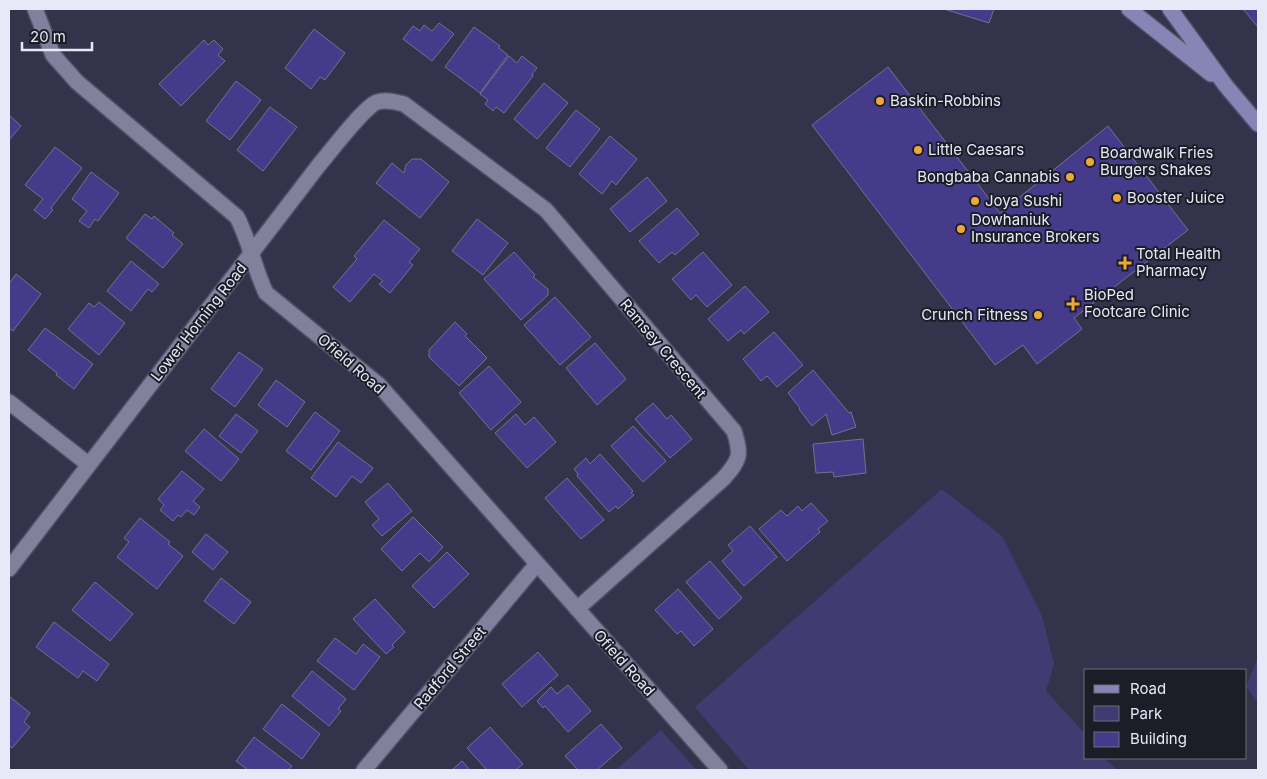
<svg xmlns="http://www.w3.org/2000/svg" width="1267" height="779" font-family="Inter,sans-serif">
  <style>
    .green { fill: #403b71 }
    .building { fill: #453b8a; stroke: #72728d }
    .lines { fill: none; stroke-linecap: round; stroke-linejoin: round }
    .street-casing { stroke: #515065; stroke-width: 18 }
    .secondary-casing { stroke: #515065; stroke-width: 18 }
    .street { stroke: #81819d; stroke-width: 15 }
    .secondary { stroke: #8785b6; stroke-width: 15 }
    .poi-dot { fill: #eca93a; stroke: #1d1d28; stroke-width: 2 }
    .labels { text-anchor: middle; stroke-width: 4; stroke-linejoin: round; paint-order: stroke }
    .poi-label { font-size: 15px; fill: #e8e8f8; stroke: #1d1d28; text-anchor: start }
    .street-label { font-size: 15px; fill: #e8e8f8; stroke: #1d1d28 }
  </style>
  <rect width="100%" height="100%" fill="#34334c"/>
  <path class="green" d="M942,489L1002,536L1042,616L1054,664L1046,691L1086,735V758H1104L1118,770H749L695,707Z
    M1258,657V704L1246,686Z
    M661,730L696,770H616Z"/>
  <path class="building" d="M944,9H994L989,23Z
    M1243,9H1258V27Z
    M439,23L454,34L432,61L403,39L413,26L420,31L424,25L432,31Z
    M474,27L500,46L499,48L508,55L480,93L445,67Z
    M314,29L345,53L325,80L320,77L311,89L285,68Z
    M204,40L208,45L214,40L223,49L218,55L225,61L181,106L159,84Z
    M509,56L517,63L522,56L537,68L532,74L533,76L504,113L496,107L493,111L485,104L488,100L480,94Z
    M888,67L1000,213L1108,126L1188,230L1074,318L1082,329L1037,364L1023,345L995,365L812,125Z
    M236,81L261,100L230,140L206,121Z
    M544,83L568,103L537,139L514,119Z
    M270,107L297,127L263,171L237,150Z
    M576,110L600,129L570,167L546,148Z
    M9,115L21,126L9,140Z
    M610,136L637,159L616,185L612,181L602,194L579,174Z
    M55,147L82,168L51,208L53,210L45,219L34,210L43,199L25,185Z
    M412,159H421L449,182L420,218L376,183L392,163L404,173L406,165Z
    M91,172L119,193L98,221L95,219L89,228L79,221L87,211L72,199Z
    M647,177L667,201L630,232L610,209Z
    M677,208L699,234L675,255L672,252L659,263L639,241Z
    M145,214L152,219L154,216L174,233L172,235L183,244L163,268L126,238Z
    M477,219L508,243L483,275L452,251Z
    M384,220L420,249L409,262L413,265L390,293L379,284L383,281L374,274L350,302L333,287L357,259L354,256Z
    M514,252L535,275L533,277L548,289V295L521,320L484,279Z
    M703,252L732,285L707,307L696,295L691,300L672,279Z
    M131,261L159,284L152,292L148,289L131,311L107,291Z
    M16,274L41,294L13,331L9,328V284Z
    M745,286L769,312L744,334L741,330L728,341L708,319Z
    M555,297L591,337L560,365L524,325Z
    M99,302L125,323L99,355L68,329L89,303L94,307Z
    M455,322L467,334L465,336L487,358L459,386L429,357V350Z
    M45,328L93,364L74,389L56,375L57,373L28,350Z
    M774,332L803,365L777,387L767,376L761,381L743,359Z
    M595,343L626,379L597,405L566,368Z
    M239,352L263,369L235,407L211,389Z
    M489,366L521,402L491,430L459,393Z
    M813,370L849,413L851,412L856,427L832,435L826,414L812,426L799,409L800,408L788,393Z
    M276,380L305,402L287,427L258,405Z
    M653,403L667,419L671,415L692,439L670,458L635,419Z
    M315,412L340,431L311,470L286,451Z
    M236,414L258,431L241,453L219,436Z
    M516,414L525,425L534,417L556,442L527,468L495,433Z
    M633,426L666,461L643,482L611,446Z
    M204,429L239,459L221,481L185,451Z
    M863,439L866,473L834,477L833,472L816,473L813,444Z
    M338,442L373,468L361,483L352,476L336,497L311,478Z
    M600,454L633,491L631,493L634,495L618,509L616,506L609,512L577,476L578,474L574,469L586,458L590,464Z
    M182,471L204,489L193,501L200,507L194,515L187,510L181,517L178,515L173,521L160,510L164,505L158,499Z
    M567,478L604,520L581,539L545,498Z
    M388,483L412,511L382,536L372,525L379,519L365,502Z
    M811,503L828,521L818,529L820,532L787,561L759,529L781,510L787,516L798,506L802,511Z
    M413,517L443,547L429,562L420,553L402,571L381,549Z
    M140,518L170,542L168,544L183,556L157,589L117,557L129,542L124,538Z
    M750,526L777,557L744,586L722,561L733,551L728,545Z
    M206,534L228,552L213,570L192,552Z
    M447,552L469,574L434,608L412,586Z
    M710,561L742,598L719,619L686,582Z
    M221,578L251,602L234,624L204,601Z
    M95,582L133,614L110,641L72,610Z
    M678,589L713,629L694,646L681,631L677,634L655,610Z
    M375,599L405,632L392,645L394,647L386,654L353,619Z
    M54,622L109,664L97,681L83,671L78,678L36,647Z
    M335,638L356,654L363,644L380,657L354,690L317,661Z
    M538,652L558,675L522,707L502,684Z
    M312,671L346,699L338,709L341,711L329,726L292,696Z
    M568,685L591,711L568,732L545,706L543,708L537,701L551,687L557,694Z
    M9,696L30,713L24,722L30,727L12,748L9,745Z
    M282,704L320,734L302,759L263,729Z
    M601,724L622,748L597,770H578L565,756Z
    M490,727L523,764L516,770H487L467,748Z
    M254,737L292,766L288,770H248L236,761Z
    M462,761L470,770H452Z"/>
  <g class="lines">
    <defs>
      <path id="street" d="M35,9L53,55L77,82L237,217C250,242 254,268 266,293L379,385L720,770
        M9,402L88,464
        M9,569L319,165C331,151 363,108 377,102C386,99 395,102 404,104L546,210L734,431C742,455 740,460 723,479L577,609
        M364,770L536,565"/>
      <path id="secondary" d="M1129,9L1211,74
        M1170,9L1226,86L1258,124"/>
    </defs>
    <use href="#street" class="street-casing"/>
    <use href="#secondary" class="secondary-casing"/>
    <use href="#street" class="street"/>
    <use href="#secondary" class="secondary"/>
  </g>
  <g class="poi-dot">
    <circle cx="880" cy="101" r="5"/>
    <circle cx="918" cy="150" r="5"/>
    <circle cx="1090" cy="162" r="5"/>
    <circle cx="1070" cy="177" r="5"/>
    <circle cx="1117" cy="198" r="5"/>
    <circle cx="975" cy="201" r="5"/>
    <circle cx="961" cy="229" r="5"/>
    <path d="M1122.5 255.5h5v5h5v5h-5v5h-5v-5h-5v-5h5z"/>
    <path d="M1070.5 296.5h5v5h5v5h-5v5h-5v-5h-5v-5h5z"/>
    <circle cx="1038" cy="315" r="5"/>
  </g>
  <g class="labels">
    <g class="poi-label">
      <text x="890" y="106">Baskin-Robbins</text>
      <text x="928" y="155">Little Caesars</text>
      <text x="1100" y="158">Boardwalk Fries<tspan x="1100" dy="17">Burgers Shakes</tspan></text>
      <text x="1060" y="182" text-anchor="end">Bongbaba Cannabis</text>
      <text x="1127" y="203">Booster Juice</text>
      <text x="985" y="206">Joya Sushi</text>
      <text x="971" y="225">Dowhaniuk<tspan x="971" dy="17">Insurance Brokers</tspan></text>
      <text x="1136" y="259">Total Health<tspan x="1136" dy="17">Pharmacy</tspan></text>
      <text x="1084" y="300">BioPed<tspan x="1084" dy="17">Footcare Clinic</tspan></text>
      <text x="1028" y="320" text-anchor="end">Crunch Fitness</text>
    </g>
    <g class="street-label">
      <text transform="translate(199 322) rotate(-52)" y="5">Lower Horning Road</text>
      <text transform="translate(663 349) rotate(50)" y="5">Ramsey Crescent</text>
      <text transform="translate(351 364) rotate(41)" y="5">Ofield Road</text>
      <text transform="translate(624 663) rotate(48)" y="5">Ofield Road</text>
      <text transform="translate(450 668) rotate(-50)" y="5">Radford Street</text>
    </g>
  </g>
  <rect width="1267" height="779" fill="none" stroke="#e8e8f8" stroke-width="20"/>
  <rect x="1084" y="669" width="162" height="90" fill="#1d1d28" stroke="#6e6e7b"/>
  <rect x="1094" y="685" width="25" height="8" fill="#8785b6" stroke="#6e6e7b"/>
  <text x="1130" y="694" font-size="15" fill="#e8e8f8">Road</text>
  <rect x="1094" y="706" width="25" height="15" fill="#403b71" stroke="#6e6e7b"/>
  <text x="1130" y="719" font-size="15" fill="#e8e8f8">Park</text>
  <rect x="1094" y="732" width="25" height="15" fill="#453b8a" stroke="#6e6e7b"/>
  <text x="1130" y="744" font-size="15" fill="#e8e8f8">Building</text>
  <path d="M22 42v8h70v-8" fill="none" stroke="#e8e8f8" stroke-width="2.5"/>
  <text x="30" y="42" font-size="15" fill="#e8e8f8" stroke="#1d1d28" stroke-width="4" paint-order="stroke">20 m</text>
</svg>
